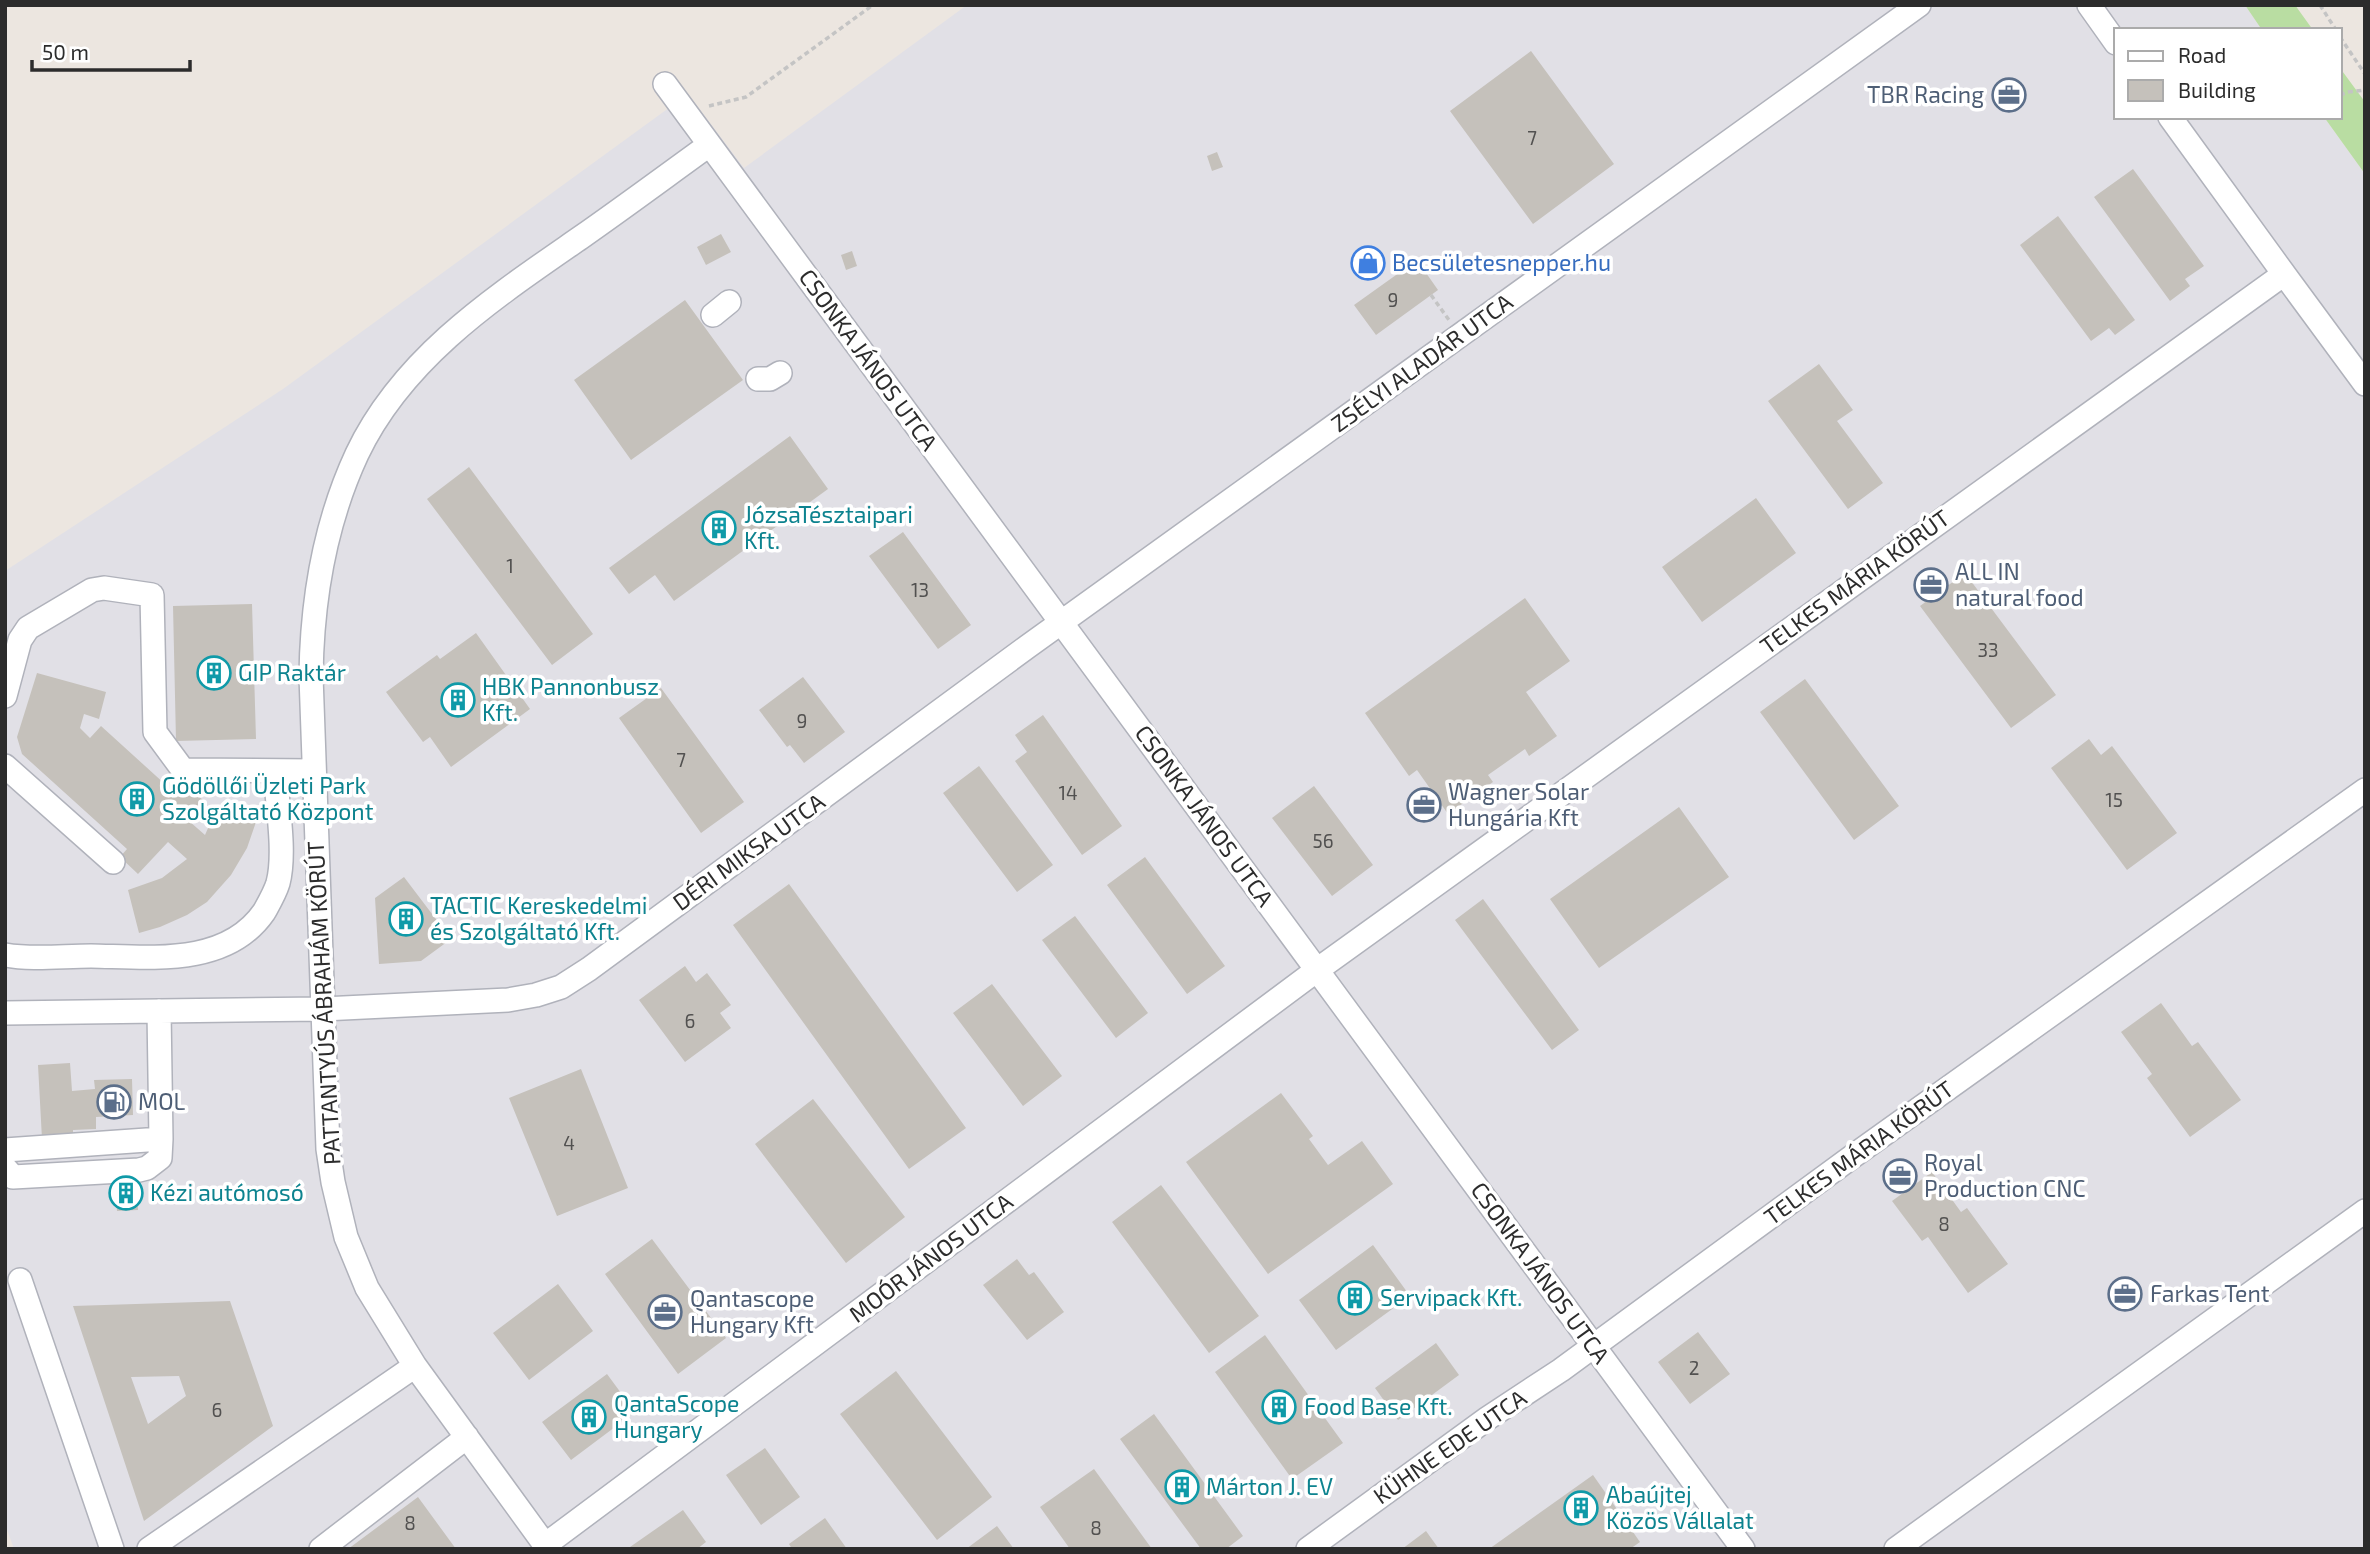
<svg xmlns="http://www.w3.org/2000/svg" width="2370" height="1554" font-family="'Exo 2',sans-serif">
  <style>
    .industrial { fill: #e1e0e6 }
    .green { fill: #b9dda2 }
    .building { fill: #c5c1bb; fill-rule: evenodd }
    .lines { fill: none; stroke-linecap: round; stroke-linejoin: round }
    .minor-casing { stroke: #b0b2bb; stroke-width: 26 }
    .path { stroke: #c4c4c4; stroke-width: 3.5; stroke-dasharray: 5 3.5; stroke-linecap: butt }
    .minor { stroke: #fff; stroke-width: 23 }
    .labels { text-anchor: middle; stroke-width: 7; stroke-linejoin: round; paint-order: stroke }
    .number-label { font-size: 19px; fill: #525150 }
    .service-label { font-size: 23px; fill: #4e5e75; stroke: #fff; text-anchor: start }
    .shop-label { font-size: 23px; fill: #366cbe; stroke: #fff; text-anchor: start }
    .street-label { font-size: 23px; fill: #2c2c2c; stroke: #fff }
    .culture-label { font-size: 23px; fill: #0d838f; stroke: #fff; text-anchor: start }
  </style>
  <rect width="100%" height="100%" fill="#ece6e0"/>
  <path class="industrial" d="M967,5H2245L2262,30H2116V117H2324L2365,174V1549H14L5,1524V571L283,389L688,94L744,168Z"/>
  <path class="green" d="M2245,5H2295L2313,30H2262Z
    M2340,68L2365,102V174L2324,117H2340Z"/>
  <path class="building" d="M1531,51L1614,164L1533,224L1450,111Z
    M1217,152L1223,167L1212,171L1207,156Z
    M2133,169L2204,266L2185,279L2190,286L2170,301L2094,197Z
    M2058,216L2135,320L2115,335L2109,328L2091,341L2020,245Z
    M721,234L731,252L706,265L697,247Z
    M852,251L857,266L846,270L841,255Z
    M1417,260L1438,290L1376,335L1354,305Z
    M685,300L743,380L631,460L574,380Z
    M1819,364L1853,410L1837,421L1883,483L1848,509L1768,401Z
    M790,436L828,489L674,601L655,575L629,594L609,568Z
    M469,467L593,634L552,665L427,499Z
    M1756,498L1796,553L1702,622L1662,567Z
    M903,532L971,625L938,649L869,556Z
    M1965,573L2056,695L2011,728L1920,606Z
    M1525,598L1570,661L1526,692L1557,736L1529,756L1525,749L1488,775L1493,782L1448,814L1417,770L1409,776L1365,713Z
    M252,604L256,739L176,741L173,606Z
    M476,633L530,709L451,767L430,737L423,742L386,692L437,655L440,659Z
    M37,673L106,692L99,719L84,714L80,728L90,738L101,726L177,795L187,785L206,803L189,821L205,835L216,810L256,822L247,848L231,875L207,902L187,915L160,927L139,933L128,890L162,878L187,859L168,842L138,874L120,857L127,849L22,754L17,737Z
    M803,677L845,732L804,763L790,745L787,747L759,710Z
    M1805,679L1899,806L1854,840L1760,712Z
    M661,688L744,802L701,833L619,718Z
    M1043,715L1122,826L1082,855L1015,761L1027,752L1015,735Z
    M2089,739L2101,755L2112,746L2177,833L2127,870L2051,768Z
    M979,766L1053,865L1017,892L943,793Z
    M1314,786L1373,865L1332,896L1272,818Z
    M1679,807L1729,877L1599,968L1550,899Z
    M1145,857L1225,966L1187,994L1107,885Z
    M404,877L451,939L421,961L379,964L375,898Z
    M789,884L966,1128L909,1169L733,925Z
    M1483,899L1579,1030L1552,1050L1455,920Z
    M1075,916L1148,1013L1116,1038L1042,940Z
    M685,966L696,982L707,973L731,1005L720,1013L731,1028L685,1062L639,1000Z
    M992,984L1062,1076L1023,1106L953,1013Z
    M2161,1003L2192,1046L2198,1042L2241,1100L2190,1137L2147,1078L2152,1074L2121,1032Z
    M70,1063L72,1091L95,1089L94,1080L132,1079L133,1115L96,1117V1129L73,1130V1137L42,1139L38,1065Z
    M581,1069L628,1188L557,1216L509,1098Z
    M1281,1093L1313,1136L1309,1139L1328,1165L1362,1141L1393,1184L1268,1274L1186,1162Z
    M813,1099L905,1217L846,1263L755,1144Z
    M1932,1172L1961,1212L1967,1208L2008,1264L1968,1293L1928,1237L1922,1241L1892,1201Z
    M136,1175L138,1210L117,1211L115,1176Z
    M1161,1185L1259,1316L1209,1353L1112,1222Z
    M652,1239L726,1338L678,1374L605,1274Z
    M1373,1245L1410,1296L1336,1350L1299,1300Z
    M1017,1259L1029,1275L1034,1272L1064,1312L1027,1340L983,1285Z
    M558,1284L593,1331L529,1380L493,1333Z
    M230,1301L273,1426L144,1521L73,1306ZM179,1376L186,1396L148,1424L131,1377Z
    M1698,1332L1730,1374L1690,1404L1658,1362Z
    M1265,1335L1343,1443L1292,1479L1215,1372Z
    M1436,1343L1459,1375L1398,1420L1375,1388Z
    M896,1371L992,1497L937,1540L840,1414Z
    M607,1374L635,1412L571,1460L542,1422Z
    M1154,1414L1243,1536L1226,1549H1201L1120,1439Z
    M765,1448L800,1497L761,1525L726,1475Z
    M1094,1469L1152,1549H1070L1040,1507Z
    M1593,1475L1640,1542L1630,1549H1489Z
    M418,1497L456,1549H348Z
    M683,1510L706,1542L697,1549H631L630,1547Z
    M825,1518L847,1549H792L789,1544Z
    M997,1526L1014,1549H966Z
    M1426,1531L1439,1549H1402Z"/>
  <g class="lines">
    <defs>
      <path id="minor" d="M2089,5L2116,43
        M665,84L1743,1549
        M2170,117L2284,274
        M713,315L729,302
        M758,379H770L780,373
        M5,696L20,640L28,628L92,590L104,588L152,595L155,732L183,770L314,771
        M5,766L113,862
        M5,955C32,960 63,956 91,956C150,957 226,967 264,912C269,903 275,893 278,883C286,853 277,803 275,771
        M5,1013L323,1009L508,1000L536,995L561,987L589,969L1027,647L1919,5
        M5,1150L161,1139L159,1011
        M5,1168L13,1177L139,1170L147,1168L160,1158L161,1139
        M20,1280L112,1549
        M545,1545L1317,970L2284,274L2365,384
        M149,1549L415,1366
        M321,1549L467,1437
        M548,1549L415,1366L367,1288L346,1237L333,1182L328,1149L311,676C312,599 324,525 357,454C403,357 495,297 580,238C623,208 666,176 709,145
        M1308,1549L1488,1418L1561,1370L1849,1159L2365,790
        M1896,1549L2365,1211"/>
    </defs>
    <use href="#minor" class="minor-casing"/>
    <path class="path" d="M2320,5L2336,30
      M2340,37L2365,74
      M2340,95L2348,92L2365,90
      M709,106L746,97L873,5
      M1431,295L1449,320"/>
    <use href="#minor" class="minor"/>
  </g>
  <defs>
    <symbol id="office-ring" viewBox="-11 -11 22 22"><circle r="9.5" fill="#fff" stroke="#5c6f8a" stroke-width="1.5"/><path d="M-6-3h4V-5.5h4V-3h4V5H-6ZM-1-4.5V-3h2v-1.5ZM-6 0V1H6V0Z" fill="#5c6f8a"/></symbol>
    <symbol id="shop-ring" viewBox="-11 -11 22 22"><circle r="9.5" fill="#fff" stroke="#3f7fe0" stroke-width="1.5"/><path d="M-5-2.5h2.3a2.7 3.5 0 0 1 5.4 0H5L5.5 6h-11ZM-1.5-2.5h3a1.5 2.3 0 0 0-3 0Z" fill="#3f7fe0"/></symbol>
    <symbol id="building-ring" viewBox="-11 -11 22 22"><circle r="9.5" fill="#fff" stroke="#0f9aa8" stroke-width="1.5"/><path d="M-4-6H4V6H1V3H-1V6H-4ZM-2.5-4.3h1.7v1.8h-1.7ZM.8-4.3h1.7v1.8H.8ZM-2.5-1h1.7V.8h-1.7ZM.8-1h1.7V.8H.8Z" fill="#0f9aa8"/></symbol>
    <symbol id="fuel-ring" viewBox="-11 -11 22 22"><circle r="9.5" fill="#fff" stroke="#5c6f8a" stroke-width="1.5"/><path d="M-5.5-6h7V0h2V4h1.3V-2.5L3-4.5l.8-.8L6-3V5H2.5V1h-1V6h-7ZM-4.2-4.7v3.2H.2V-4.7Z" fill="#5c6f8a"/></symbol>
  </defs>
  <g fill-rule="evenodd">
    <use href="#office-ring" x="1990" y="76" width="38" height="38"/>
    <use href="#shop-ring" x="1349" y="244" width="38" height="38"/>
    <use href="#building-ring" x="700" y="509" width="38" height="38"/>
    <use href="#office-ring" x="1912" y="566" width="38" height="38"/>
    <use href="#building-ring" x="195" y="654" width="38" height="38"/>
    <use href="#building-ring" x="439" y="681" width="38" height="38"/>
    <use href="#building-ring" x="118" y="780" width="38" height="38"/>
    <use href="#office-ring" x="1405" y="786" width="38" height="38"/>
    <use href="#building-ring" x="387" y="900" width="38" height="38"/>
    <use href="#fuel-ring" x="95" y="1083" width="38" height="38"/>
    <use href="#office-ring" x="1881" y="1157" width="38" height="38"/>
    <use href="#building-ring" x="107" y="1174" width="38" height="38"/>
    <use href="#office-ring" x="2106" y="1275" width="38" height="38"/>
    <use href="#building-ring" x="1336" y="1279" width="38" height="38"/>
    <use href="#office-ring" x="646" y="1293" width="38" height="38"/>
    <use href="#building-ring" x="1260" y="1388" width="38" height="38"/>
    <use href="#building-ring" x="570" y="1398" width="38" height="38"/>
    <use href="#building-ring" x="1163" y="1468" width="38" height="38"/>
    <use href="#building-ring" x="1562" y="1489" width="38" height="38"/>
  </g>
  <g class="labels">
    <g class="number-label">
      <text x="1532" y="145">7</text>
      <text x="1393" y="307">9</text>
      <text x="510" y="573">1</text>
      <text x="920" y="597">13</text>
      <text x="1988" y="657">33</text>
      <text x="802" y="728">9</text>
      <text x="681" y="767">7</text>
      <text x="1068" y="800">14</text>
      <text x="2114" y="807">15</text>
      <text x="1323" y="848">56</text>
      <text x="690" y="1028">6</text>
      <text x="569" y="1150">4</text>
      <text x="1944" y="1231">8</text>
      <text x="1694" y="1375">2</text>
      <text x="217" y="1417">6</text>
      <text x="410" y="1530">8</text>
      <text x="1096" y="1535">8</text>
    </g>
    <g class="service-label">
      <text x="1984" y="103" text-anchor="end">TBR Racing</text>
      <text x="1955" y="580">ALL IN<tspan x="1955" dy="26">natural food</tspan></text>
      <text x="1448" y="800">Wagner Solar<tspan x="1448" dy="26">Hungária Kft</tspan></text>
      <text x="138" y="1110">MOL</text>
      <text x="1924" y="1171">Royal<tspan x="1924" dy="26">Production CNC</tspan></text>
      <text x="2150" y="1302">Farkas Tent</text>
      <text x="690" y="1307">Qantascope<tspan x="690" dy="26">Hungary Kft</tspan></text>
    </g>
    <g class="shop-label">
      <text x="1392" y="271">Becsületesnepper.hu</text>
    </g>
    <g class="street-label">
      <text transform="translate(868 360) rotate(54)" y="8">CSONKA JÁNOS UTCA</text>
      <text transform="translate(1422 363) rotate(-36)" y="8">ZSÉLYI ALADÁR UTCA</text>
      <text transform="translate(1855 582) rotate(-36)" y="8">TELKES MÁRIA KÖRÚT</text>
      <text transform="translate(1204 816) rotate(54)" y="8">CSONKA JÁNOS UTCA</text>
      <text transform="translate(749 852) rotate(-36)" y="8">DÉRI MIKSA UTCA</text>
      <text transform="translate(324 1003) rotate(-93)" y="8">PATTANTYÚS ÁBRAHÁM KÖRÚT</text>
      <text transform="translate(1859 1153) rotate(-36)" y="8">TELKES MÁRIA KÖRÚT</text>
      <text transform="translate(931 1258) rotate(-37)" y="8">MOÓR JÁNOS UTCA</text>
      <text transform="translate(1540 1273) rotate(54)" y="8">CSONKA JÁNOS UTCA</text>
      <text transform="translate(1450 1447) rotate(-35)" y="8">KÜHNE EDE UTCA</text>
    </g>
    <g class="culture-label">
      <text x="744" y="523">JózsaTésztaipari<tspan x="744" dy="26">Kft.</tspan></text>
      <text x="238" y="681">GIP Raktár</text>
      <text x="482" y="695">HBK Pannonbusz<tspan x="482" dy="26">Kft.</tspan></text>
      <text x="162" y="794">Gödöllői Üzleti Park<tspan x="162" dy="26">Szolgáltató Központ</tspan></text>
      <text x="430" y="914">TACTIC Kereskedelmi<tspan x="430" dy="26">és Szolgáltató Kft.</tspan></text>
      <text x="150" y="1201">Kézi autómosó</text>
      <text x="1380" y="1306">Servipack Kft.</text>
      <text x="614" y="1412">QantaScope<tspan x="614" dy="26">Hungary</tspan></text>
      <text x="1304" y="1415">Food Base Kft.</text>
      <text x="1206" y="1495">Márton J. EV</text>
      <text x="1606" y="1503">Abaújtej<tspan x="1606" dy="26">Közös Vállalat</tspan></text>
    </g>
  </g>
  <rect width="2370" height="1554" fill="none" stroke="#2c2c2c" stroke-width="14"/>
  <rect x="2114" y="28" width="228" height="91" fill="#ffffff" stroke="#ababab" stroke-width="2"/>
  <rect x="2128" y="51" width="35" height="10" fill="#ffffff" stroke="#ababab" stroke-width="2"/>
  <text x="2178" y="63" font-size="21" fill="#2c2c2c">Road</text>
  <rect x="2128" y="80" width="35" height="21" fill="#c5c1bb" stroke="#ababab" stroke-width="2"/>
  <text x="2178" y="98" font-size="21" fill="#2c2c2c">Building</text>
  <path d="M32 60v10h158v-10" fill="none" stroke="#2c2c2c" stroke-width="3.5"/>
  <text x="42" y="60" font-size="21" fill="#2c2c2c" stroke="#ffffff" stroke-width="5" paint-order="stroke">50 m</text>
</svg>
